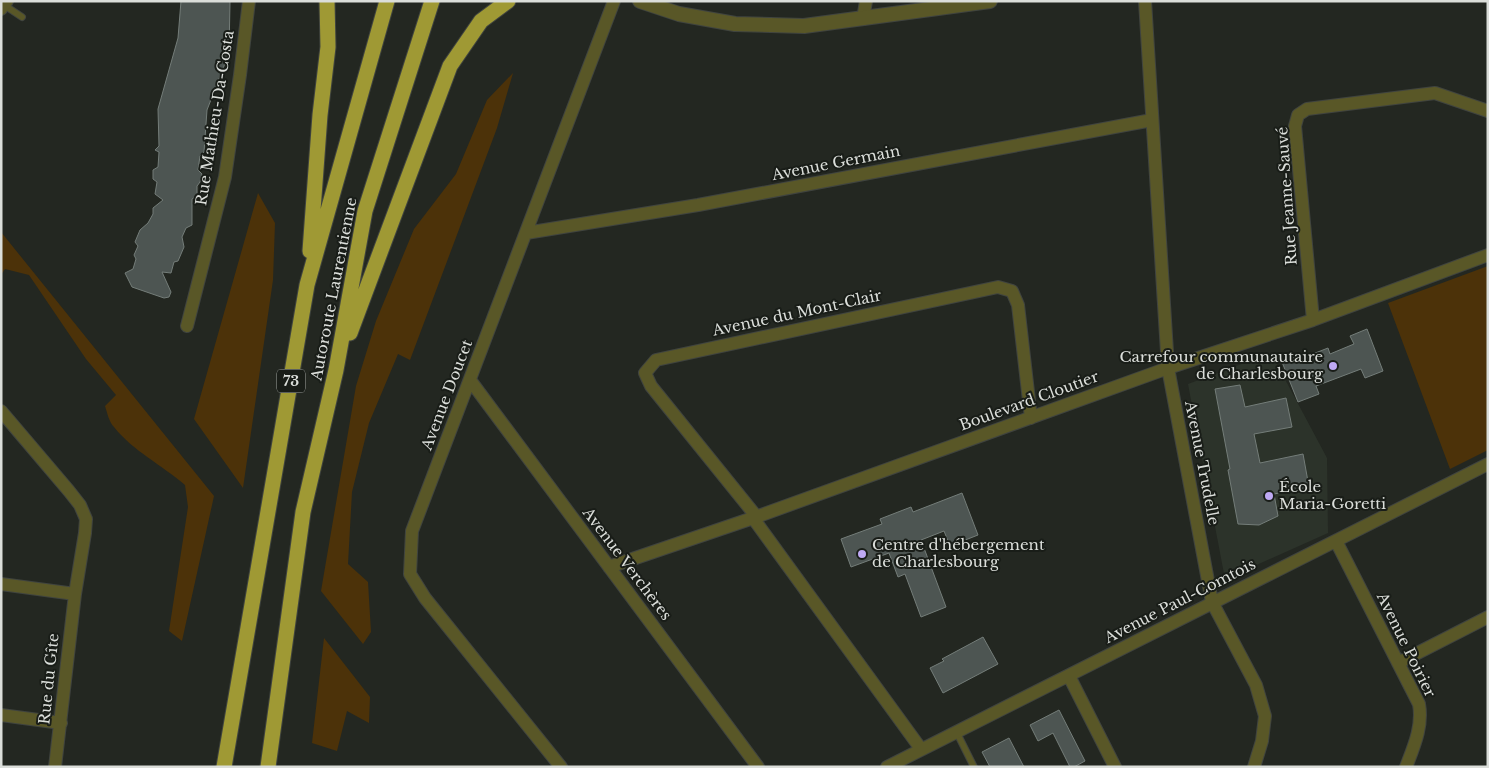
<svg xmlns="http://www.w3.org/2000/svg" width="1489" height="768" font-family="'Libre Baskerville',serif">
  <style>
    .built { fill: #2c332a }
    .green { fill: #4c3209 }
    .building { fill: #4d5552; stroke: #747d79 }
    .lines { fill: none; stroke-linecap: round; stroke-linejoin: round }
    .service-casing { stroke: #40443f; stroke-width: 8 }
    .minor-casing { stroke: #40443f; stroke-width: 14 }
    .tertiary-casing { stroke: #40443f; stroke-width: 16 }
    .motorway-casing { stroke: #40443f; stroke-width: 17 }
    .service { stroke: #595727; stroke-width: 6 }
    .minor { stroke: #595727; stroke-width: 12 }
    .tertiary { stroke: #595727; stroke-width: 14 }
    .motorway { stroke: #9f9934; stroke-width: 15 }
    .poi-dot { fill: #bfa9f4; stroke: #191d18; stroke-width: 2 }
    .labels { text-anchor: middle; stroke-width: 4; stroke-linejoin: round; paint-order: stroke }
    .shield { fill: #191d18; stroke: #a1a4a0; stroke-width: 1 }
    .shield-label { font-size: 14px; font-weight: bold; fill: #dbdeda }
    .street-label { font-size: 15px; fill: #dbdeda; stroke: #191d18 }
    .poi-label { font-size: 15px; fill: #dbdeda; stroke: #191d18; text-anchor: start }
  </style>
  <rect width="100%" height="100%" fill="#232721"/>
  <path class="built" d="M1271,353L1327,458L1328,533L1225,579L1188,384Z"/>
  <path class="green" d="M513,73L497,128L410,360L398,354L369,423L352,492L348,564L368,582L371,632L363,644L321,591L356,386L376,321L414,229L456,174L487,100Z
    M258,193L275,223L273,280L243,488L194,419Z
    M1,232L214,496L182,641L169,631L188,507L185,485C162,465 133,451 114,427C109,422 107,412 105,406L116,395L86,359L29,275L5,269L1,275Z
    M1488,266V450L1450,469L1388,303Z
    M324,638L370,697L369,723L347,711L337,751L312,743Z"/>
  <path class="building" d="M181,1H230L229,53L207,110L204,152L200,156L198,170L202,174L200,182L197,186V196L192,199V225L186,228L182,237L184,247L178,261L174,262L171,273L162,272L171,292L169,297L164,298L132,287L125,273L133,269L136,259L134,255L138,246L135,242L140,230L148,223L153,214V208L163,200L155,194L157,182L153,179V170L158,167L159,152L155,150L159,146L158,109L178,38Z
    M1367,329L1383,371L1365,378L1361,369L1316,386L1319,394L1298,402L1282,362L1299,356L1300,359L1328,348L1330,354L1354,344L1350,336Z
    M1240,385L1245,407L1286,398L1292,427L1254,434L1260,463L1303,454L1309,487L1274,494L1278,516L1259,525L1238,524L1228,470L1230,469L1215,389Z
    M962,493L978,535L950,546L944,531L921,540L946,607L921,617L905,574L898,577L889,553L851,567L841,539L882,524L880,519L911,507L913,512Z
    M983,637L998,664L943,693L930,668L944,661L942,659Z
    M1059,710L1085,761L1074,767H1070L1053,733L1038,741L1030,725Z
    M1009,738L1024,767H990L982,752Z"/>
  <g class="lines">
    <defs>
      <path id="service" d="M4,5L22,17
        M956,731L974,767"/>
      <path id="minor" d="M1145,1L1168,368L1212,602L1256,685L1265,716L1262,741L1254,767
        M1,9L7,1
        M863,19L866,1
        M526,233L698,205L1152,120
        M1313,320L1295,126L1298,115L1307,109L1435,93L1488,111
        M187,326L225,177L240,75L249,1
        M470,380L758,767
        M1,411L69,491L80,505L86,519L85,533L75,594L55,767
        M756,516L651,386L645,373L656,360L998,287L1012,291L1018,305L1031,418
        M753,518L921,749
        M1336,541L1419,704C1423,726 1414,746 1406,767
        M609,567L753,518L1168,368L1313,320L1488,255
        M1,584L75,594
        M1398,663L1488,617
        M1069,676L1115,767
        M1,715L61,723
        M561,767L425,598L410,574L412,531L614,1
        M887,767L1488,464"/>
      <path id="tertiary" d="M640,1L679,14L735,24L804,26L990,1"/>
      <path id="motorway" d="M310,251L320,115L328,47L327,1
        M350,333L450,66L481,21L508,1
        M224,767L307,285L387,1
        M268,767L303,512L336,370L365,211L432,1"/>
    </defs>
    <use href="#service" class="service-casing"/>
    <use href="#minor" class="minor-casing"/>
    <use href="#tertiary" class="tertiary-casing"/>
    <use href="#motorway" class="motorway-casing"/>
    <use href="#service" class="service"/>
    <use href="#minor" class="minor"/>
    <use href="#tertiary" class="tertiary"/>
    <use href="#motorway" class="motorway"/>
  </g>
  <g class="poi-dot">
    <circle cx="1333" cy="366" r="5"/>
    <circle cx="1269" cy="496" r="5"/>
    <circle cx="862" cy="554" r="5"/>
  </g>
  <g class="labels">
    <rect class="shield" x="277" y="369.5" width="28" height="23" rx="4"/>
    <g class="shield-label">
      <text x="291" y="386">73</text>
    </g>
    <g class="street-label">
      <text transform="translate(215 118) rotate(-81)" y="5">Rue Mathieu-Da-Costa</text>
      <text transform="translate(836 163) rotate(-11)" y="5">Avenue Germain</text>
      <text transform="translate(1287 196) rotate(-94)" y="5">Rue Jeanne-Sauvé</text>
      <text transform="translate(334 289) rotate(-79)" y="5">Autoroute Laurentienne</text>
      <text transform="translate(797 313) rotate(-12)" y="5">Avenue du Mont-Clair</text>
      <text transform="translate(447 395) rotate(-69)" y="5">Avenue Doucet</text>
      <text transform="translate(1029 401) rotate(-20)" y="5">Boulevard Cloutier</text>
      <text transform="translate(1202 463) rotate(79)" y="5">Avenue Trudelle</text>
      <text transform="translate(627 564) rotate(53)" y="5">Avenue Verchères</text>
      <text transform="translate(1180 601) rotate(-27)" y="5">Avenue Paul-Comtois</text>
      <text transform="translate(1406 645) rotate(64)" y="5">Avenue Poirier</text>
      <text transform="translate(49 679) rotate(-84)" y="5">Rue du Gîte</text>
    </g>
    <g class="poi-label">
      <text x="1323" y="362" text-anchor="end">Carrefour communautaire<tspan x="1323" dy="17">de Charlesbourg</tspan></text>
      <text x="1279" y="492">École<tspan x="1279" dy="17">Maria-Goretti</tspan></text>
      <text x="872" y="550">Centre d'hébergement<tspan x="872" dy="17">de Charlesbourg</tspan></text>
    </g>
  </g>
  <rect width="1489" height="768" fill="none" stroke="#dbdeda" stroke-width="5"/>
</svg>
